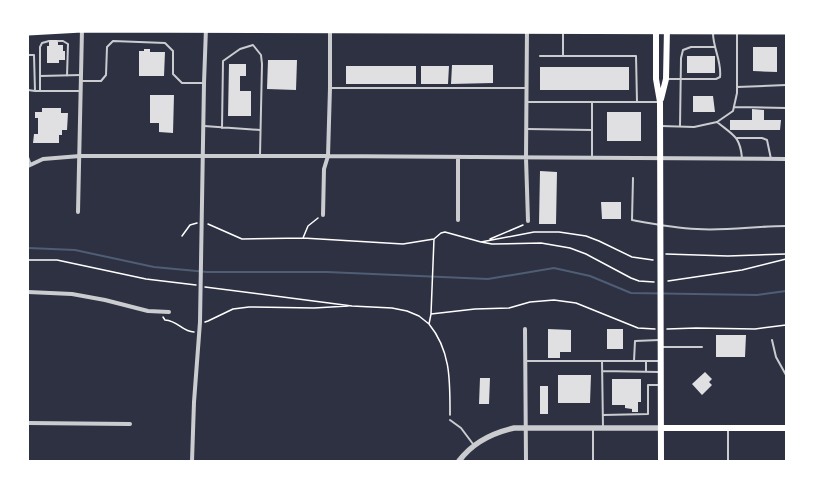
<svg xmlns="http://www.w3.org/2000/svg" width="814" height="489" font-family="'PT Sans',sans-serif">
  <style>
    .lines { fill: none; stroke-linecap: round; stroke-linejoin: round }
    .stream { stroke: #4f5d75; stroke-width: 2 }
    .building { fill: #e0e0e3 }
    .path { stroke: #fff; stroke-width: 1.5 }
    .service { stroke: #caccd0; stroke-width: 2 }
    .minor { stroke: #caccd0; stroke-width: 4 }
    .tertiary { stroke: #caccd0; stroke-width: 5.5 }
    .secondary { stroke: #fff; stroke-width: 6 }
    .primary { stroke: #fff; stroke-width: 7 }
  </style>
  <rect width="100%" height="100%" fill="#2d3142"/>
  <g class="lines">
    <path class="stream" d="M28,248L75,250L154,267L207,272H327L488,279L554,268L590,276L631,293L757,295L786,291"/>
  </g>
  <path class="building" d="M49,40H58V45H63V51H65V60H59V63H47V46H49Z
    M753,47H777V72L753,71Z
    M144,49H150V52H165L164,76H139V51H144Z
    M687,56H715V73H687Z
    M268,60H297L296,90L267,89Z
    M229,64H246V76H240V91H251V116H228Z
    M452,65H493V83L451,84Z
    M346,66H416V84H346Z
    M421,66H449L448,84H421Z
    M540,67H629V90H540Z
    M150,95H174L173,133L159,132V123H150Z
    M693,96H713L715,112H693Z
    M42,108H61V113H68L67,130H62V135H59V143H33L34,134H38V118H35V112H42Z
    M752,109L764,110V120H781L780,130H730V120H752Z
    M607,112H641V141H607Z
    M540,171L557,172L556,224H539Z
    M601,202H621V219H602Z
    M548,329L571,330V352H560V358H548Z
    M607,329H623V349H607Z
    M716,335H746L745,357H716Z
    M705,372L712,379L709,382L712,385L702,395L692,384Z
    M558,375H591L590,403H558Z
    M480,378H490L489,404H479Z
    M612,379H641V402H638V412H632V409L625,408V405H612Z
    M540,386H548V414H540Z"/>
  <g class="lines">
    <path class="path" d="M208,224L242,239L303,238L403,244L434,239
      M182,236L190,225L197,223
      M303,238L308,226L318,218
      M490,239L523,225
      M481,242L534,232H559L586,236L599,241L632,257L653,260
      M666,254L728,256L786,254
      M28,260H57L146,279L196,285
      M668,281L742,270L786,259
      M205,287L352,306L392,308L407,311L419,316L429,324L431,314L434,239L441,233L445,232L481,242L492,244L541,243L570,248L586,254L631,278L639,281L654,282
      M431,314L475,309L509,308L530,302L554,300L576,303L638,328L655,329
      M163,317L165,320C179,321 182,332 194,332
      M205,322L208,321L233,309L249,307L314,308L348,306
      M429,324C451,351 450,381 450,415
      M667,329L696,328L755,329L786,325"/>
    <path class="service" d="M58,41H63L68,44L67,76
      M28,55H34L35,91L28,90
      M540,56H636L637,102
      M563,56V32
      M40,76L81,75
      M667,79H716L720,77C722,62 713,48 713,33
      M82,81H101L106,75L107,47L113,41L165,43L173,51V74L182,83H203
      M737,87L786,85
      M331,88H526
      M40,90V47L42,43L49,41
      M35,91H81
      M527,102H659
      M734,107L786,108
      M717,122C733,135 740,136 742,158
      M204,126L260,130
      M661,126L694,127L717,122L733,111L737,93V33
      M680,126L681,58L683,50L691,47H714
      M222,128L223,61L240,49L253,45L261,55L262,64L260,155
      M527,129L592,130
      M737,138H762L767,140L771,159
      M28,157L31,165
      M592,157V102
      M633,178L632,220C654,224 675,228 697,229C726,231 756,226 786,226
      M772,340L776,357L786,375
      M662,347H702
      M526,361H660
      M602,361L603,428
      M634,361L635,341L659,340
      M602,371L659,372
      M646,372V361
      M603,415L648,414V385H660
      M450,420L461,428L473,444
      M728,428V461
      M593,461V429"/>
    <path class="minor" d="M527,28L526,158L528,221
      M28,166L43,159L80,156H328L786,159
      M78,212L82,29
      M323,215L324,169L328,156L330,88V28
      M458,220V157
      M28,292L72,294L105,300L148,311L169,312
      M525,329L526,461
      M28,423L130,424
      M192,461L194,402L200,322L204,83L206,28"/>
    <path class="tertiary" d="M459,461C473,442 492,433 514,428H661"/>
    <path class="secondary" d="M656,28V79L660,102L661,461
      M661,99L666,79L667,28
      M661,428H786"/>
    <path class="primary" d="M28,32L82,29L786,31"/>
  </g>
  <rect width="814" height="489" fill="none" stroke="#ffffff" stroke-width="58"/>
</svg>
